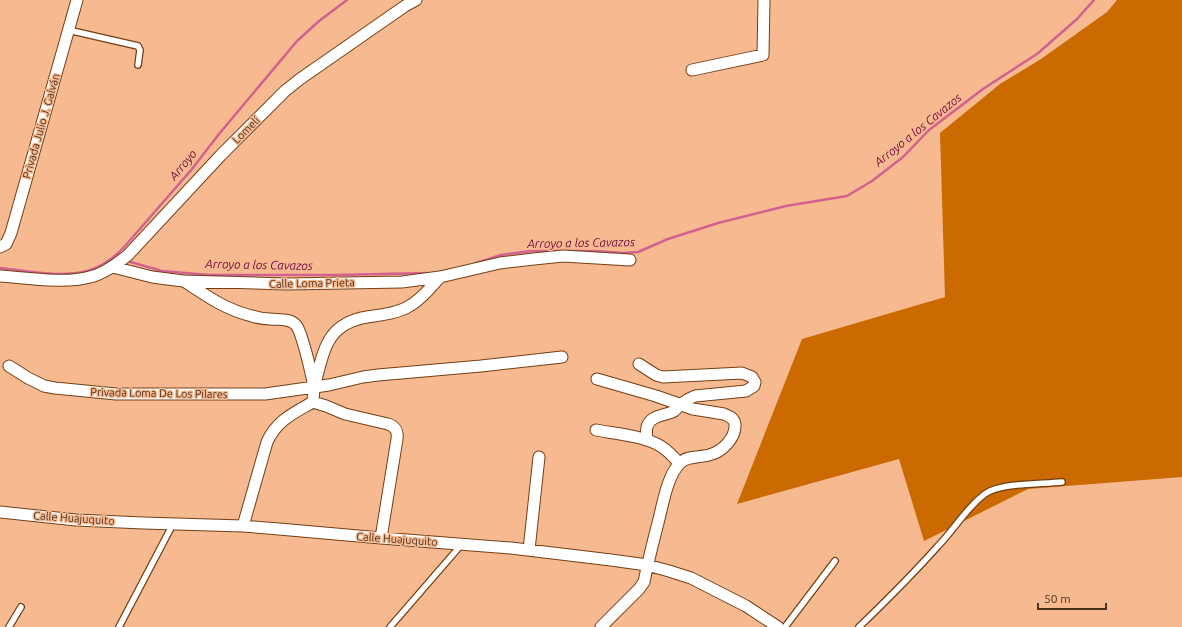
<svg xmlns="http://www.w3.org/2000/svg" width="1182" height="627" font-family="Ubuntu,sans-serif">
  <style>
    .forest { fill: #cb6a00 }
    .lines { fill: none; stroke-linecap: round; stroke-linejoin: round }
    .stream { stroke: #d26090; stroke-width: 2.5 }
    .service-casing { stroke: #723f14; stroke-width: 8 }
    .minor-casing { stroke: #723f14; stroke-width: 13 }
    .service { stroke: #fff; stroke-width: 5.5 }
    .minor { stroke: #fff; stroke-width: 11 }
    .labels { text-anchor: middle; stroke-width: 3; stroke-linejoin: round; paint-order: stroke }
    .street-label { font-size: 11px; fill: #493120; stroke: #f7ba90 }
    .water-label { font-size: 12px; font-style: italic; fill: #760843; stroke: #f7ba90 }
  </style>
  <rect width="100%" height="100%" fill="#f7ba90"/>
  <path class="forest" d="M1117,0H1182V477L1028,489L924,541L899,459L737,504L802,339L945,297L940,133L1000,84L1041,59L1107,12Z"/>
  <g class="lines">
    <path class="stream" d="M566,251H594L623,253L638,252L668,239L718,223L786,206L847,196L872,181L903,157L929,130L983,89L1037,54L1077,19L1094,0
      M127,261L162,271L209,275H336L428,273
      M476,263L501,255L532,251H561
      M0,268C26,271 62,278 87,271C102,267 115,257 125,246L192,169L219,134L297,41L319,21L347,0"/>
    <defs>
      <path id="service" d="M68,30L138,46L140,50L138,65
        M9,627L21,607
        M119,627L173,524
        M390,627L462,544
        M785,627L835,561
        M859,627C886,601 913,574 938,546C952,532 973,499 990,491C1008,483 1042,484 1062,482"/>
      <path id="minor" d="M692,70L763,55L764,0
        M0,247L6,244L11,233L77,0
        M113,267L152,277L183,281L287,284L402,282L440,277L500,263L534,259L563,256L630,260
        M0,276C27,278 65,284 90,277C104,274 117,264 128,255L221,155L285,91L300,79L405,6L416,0
        M184,281C205,295 226,310 252,316C258,318 264,319 270,319C279,320 290,318 296,325C302,332 312,376 314,387C314,392 313,397 313,402
        M639,364L656,375L663,377L742,373L752,377L755,382L754,386L746,391L695,396C690,398 685,401 681,404C678,406 677,409 674,411C665,416 650,415 647,427C646,430 647,435 646,439
        M9,366L28,378L44,386L55,388L116,394H265L329,385L363,377L378,375L481,366L562,357
        M597,379L656,396L693,409L724,414C729,416 734,418 735,424C736,438 722,452 709,455C699,458 688,455 680,463C667,476 663,504 658,523C653,542 648,562 644,582L639,589L601,627
        M314,387C324,352 325,324 367,317C380,315 394,314 406,308C420,301 430,288 440,277
        M313,402L326,406L345,414L388,424C396,427 398,431 397,439L381,538
        M596,430C616,434 650,436 666,450C671,454 675,459 679,463
        M0,512L76,520L143,523L243,526L279,529L381,538L511,548L611,560L647,565L669,571L691,578L746,606L778,627
        M243,526L267,442C277,420 294,413 313,402
        M529,550L539,457"/>
    </defs>
    <use href="#service" class="service-casing"/>
    <use href="#minor" class="minor-casing"/>
    <use href="#service" class="service"/>
    <use href="#minor" class="minor"/>
  </g>
  <g class="labels">
    <g class="street-label">
      <text transform="translate(41 126) rotate(-74)" y="4">Privada Julio J. Galván</text>
      <text transform="translate(246 130) rotate(-45)" y="4">Lomelí</text>
      <text transform="translate(312 283) rotate(-1)" y="4">Calle Loma Prieta</text>
      <text transform="translate(159 393) rotate(1)" y="4">Privada Loma De Los Pilares</text>
      <text transform="translate(74 518) rotate(4)" y="4">Calle Huajuquito</text>
      <text transform="translate(397 539) rotate(4)" y="4">Calle Huajuquito</text>
    </g>
    <g class="water-label">
      <text transform="translate(918 130) rotate(-39)" y="4">Arroyo a los Cavazos</text>
      <text transform="translate(183 165) rotate(-50)" y="4">Arroyo</text>
      <text transform="translate(581 243) rotate(-1)" y="4">Arroyo a los Cavazos</text>
      <text transform="translate(259 265) rotate(1)" y="4">Arroyo a los Cavazos</text>
    </g>
  </g>
  <path d="M1038 603v6h68v-6" fill="none" stroke="#493120" stroke-width="2"/>
  <text x="1044" y="603" font-size="12" fill="#493120" stroke="#f7ba90" stroke-width="3" paint-order="stroke">50 m</text>
</svg>
